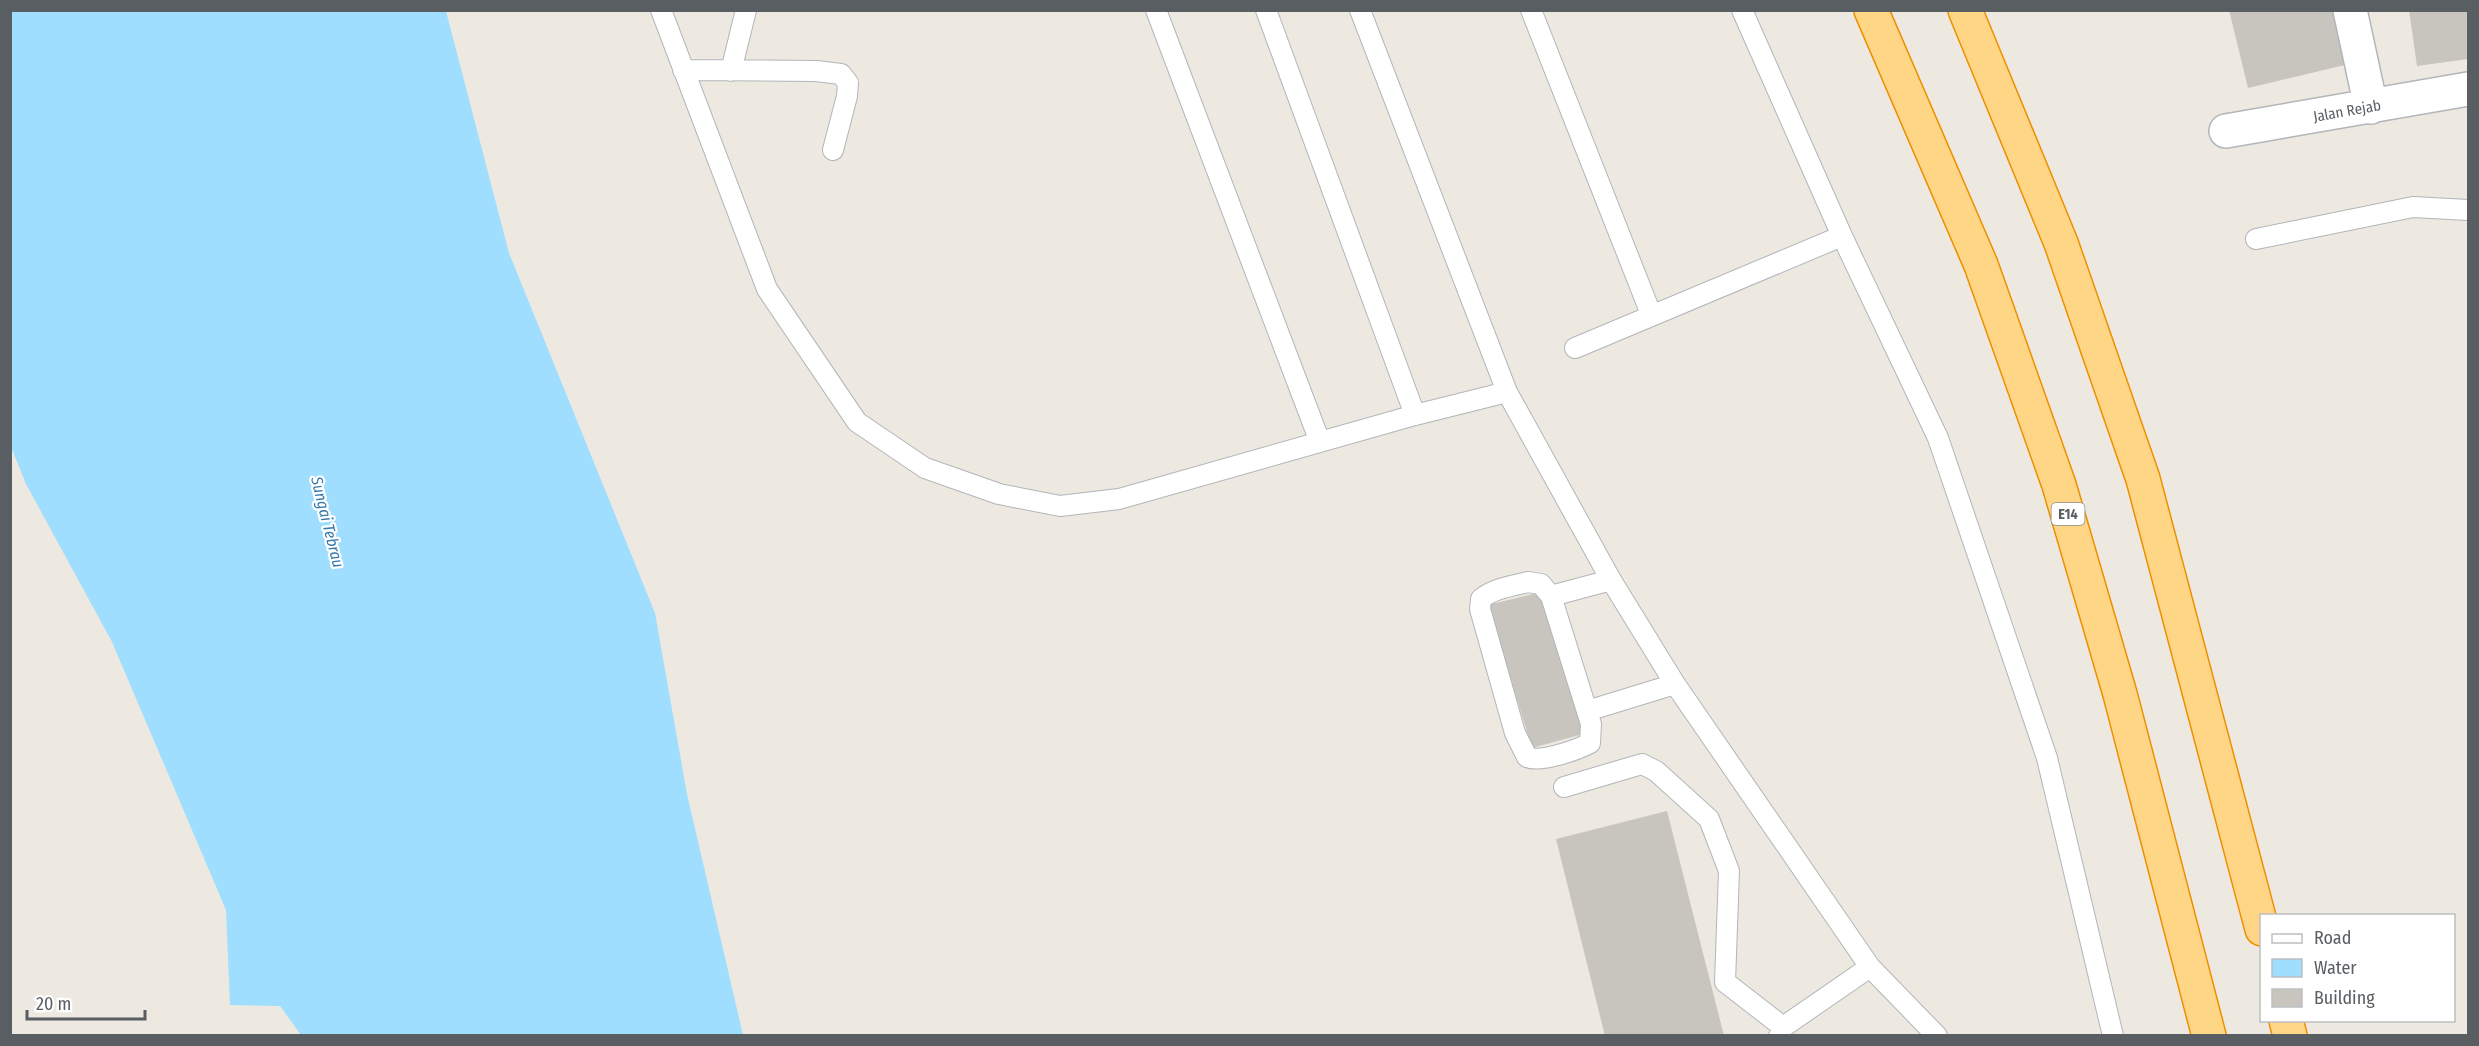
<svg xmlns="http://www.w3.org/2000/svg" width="2479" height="1046" font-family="'Fira Sans Condensed',sans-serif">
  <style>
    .water { fill: #9fdeff }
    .building { fill: #c8c4be }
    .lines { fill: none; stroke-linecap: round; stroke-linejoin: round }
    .service-casing { stroke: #b2b5b9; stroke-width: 22 }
    .minor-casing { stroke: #b2b5b9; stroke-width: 36 }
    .motorway-casing { stroke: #ee8f00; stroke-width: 36 }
    .service { stroke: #fff; stroke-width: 20 }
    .minor { stroke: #fff; stroke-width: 33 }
    .motorway { stroke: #ffd686; stroke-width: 33 }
    .labels { text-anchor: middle; stroke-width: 4.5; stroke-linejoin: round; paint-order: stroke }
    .shield { fill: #fff; stroke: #8b8e92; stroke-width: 1.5 }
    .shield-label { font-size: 14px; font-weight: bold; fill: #595e63 }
    .street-label { font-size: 15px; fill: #595e63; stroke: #fff }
    .water-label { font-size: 16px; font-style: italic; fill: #367aac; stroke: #fff }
  </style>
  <rect width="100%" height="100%" fill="#ede9e1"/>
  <path class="water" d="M10,11H446L509,253L655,613L687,794L743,1035H301L280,1006L230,1005L226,910L112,642L26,484L11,447Z"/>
  <path class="building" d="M2229,10H2336L2349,64L2248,88Z
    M2409,10H2468V59L2417,66Z
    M1541,592L1583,734L1532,748L1488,605Z
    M1667,811L1724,1036H1605L1556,839Z"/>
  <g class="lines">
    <defs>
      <path id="service" d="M661,10L767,289L857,422L925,468L999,494L1060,506L1119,499L1415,415L1507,392
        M1156,10L1320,442
        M1266,10L1415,415
        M1360,10L1507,392L1611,580L1675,684L1870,967L1937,1036
        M1531,10L1651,314
        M1742,10L1842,236L1938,438L2047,758L2113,1036
        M683,70L816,71L841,74L848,83L847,96L833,150
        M731,71L746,10
        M2256,239L2413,207L2468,210
        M1575,348L1842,236
        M1528,582L1541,584L1551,596L1591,724L1590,743C1577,750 1540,763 1527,757L1515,733L1480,609L1481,599C1494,588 1512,586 1528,582Z
        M1551,596L1611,580
        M1587,711L1675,684
        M1564,787L1642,764L1656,771L1709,819L1729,871L1725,982L1783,1027
        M1779,1036L1783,1027L1870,967"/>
      <path id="minor" d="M2350,10L2371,107
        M2226,131L2468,89"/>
      <path id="motorway" d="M1871,10L1981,265L2059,485L2120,694L2209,1036
        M1965,10L2061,243L2143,479L2262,929
        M2286,1020L2290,1036"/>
    </defs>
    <use href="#service" class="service-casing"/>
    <use href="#minor" class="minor-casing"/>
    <use href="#motorway" class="motorway-casing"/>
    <use href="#service" class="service"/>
    <use href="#minor" class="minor"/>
    <use href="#motorway" class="motorway"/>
  </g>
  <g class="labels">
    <rect class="shield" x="2051.5" y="503" width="33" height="22" rx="4.5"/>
    <g class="shield-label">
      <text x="2068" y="519">E14</text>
    </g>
    <g class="street-label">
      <text transform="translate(2347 111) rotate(-10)" y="5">Jalan Rejab</text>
    </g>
    <g class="water-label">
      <text transform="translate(328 522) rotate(76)" y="6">Sungai Tebrau</text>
    </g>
  </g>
  <rect width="2479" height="1046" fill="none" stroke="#595e63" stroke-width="24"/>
  <rect x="2260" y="914" width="195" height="108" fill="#ffffff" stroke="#bdbfc1" stroke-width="1.5"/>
  <rect x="2272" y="934" width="30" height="9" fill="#ffffff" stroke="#bdbfc1" stroke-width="1.5"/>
  <text x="2314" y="944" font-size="18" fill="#595e63">Road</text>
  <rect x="2272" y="959" width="30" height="18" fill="#9fdeff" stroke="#bdbfc1" stroke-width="1.5"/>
  <text x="2314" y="974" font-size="18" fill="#595e63">Water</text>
  <rect x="2272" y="989" width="30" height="18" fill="#c8c4be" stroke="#bdbfc1" stroke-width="1.5"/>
  <text x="2314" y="1004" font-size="18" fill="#595e63">Building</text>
  <path d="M27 1010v9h118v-9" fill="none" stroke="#595e63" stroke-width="3"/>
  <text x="36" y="1010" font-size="18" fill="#595e63" stroke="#ffffff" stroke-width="4.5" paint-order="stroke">20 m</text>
</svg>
